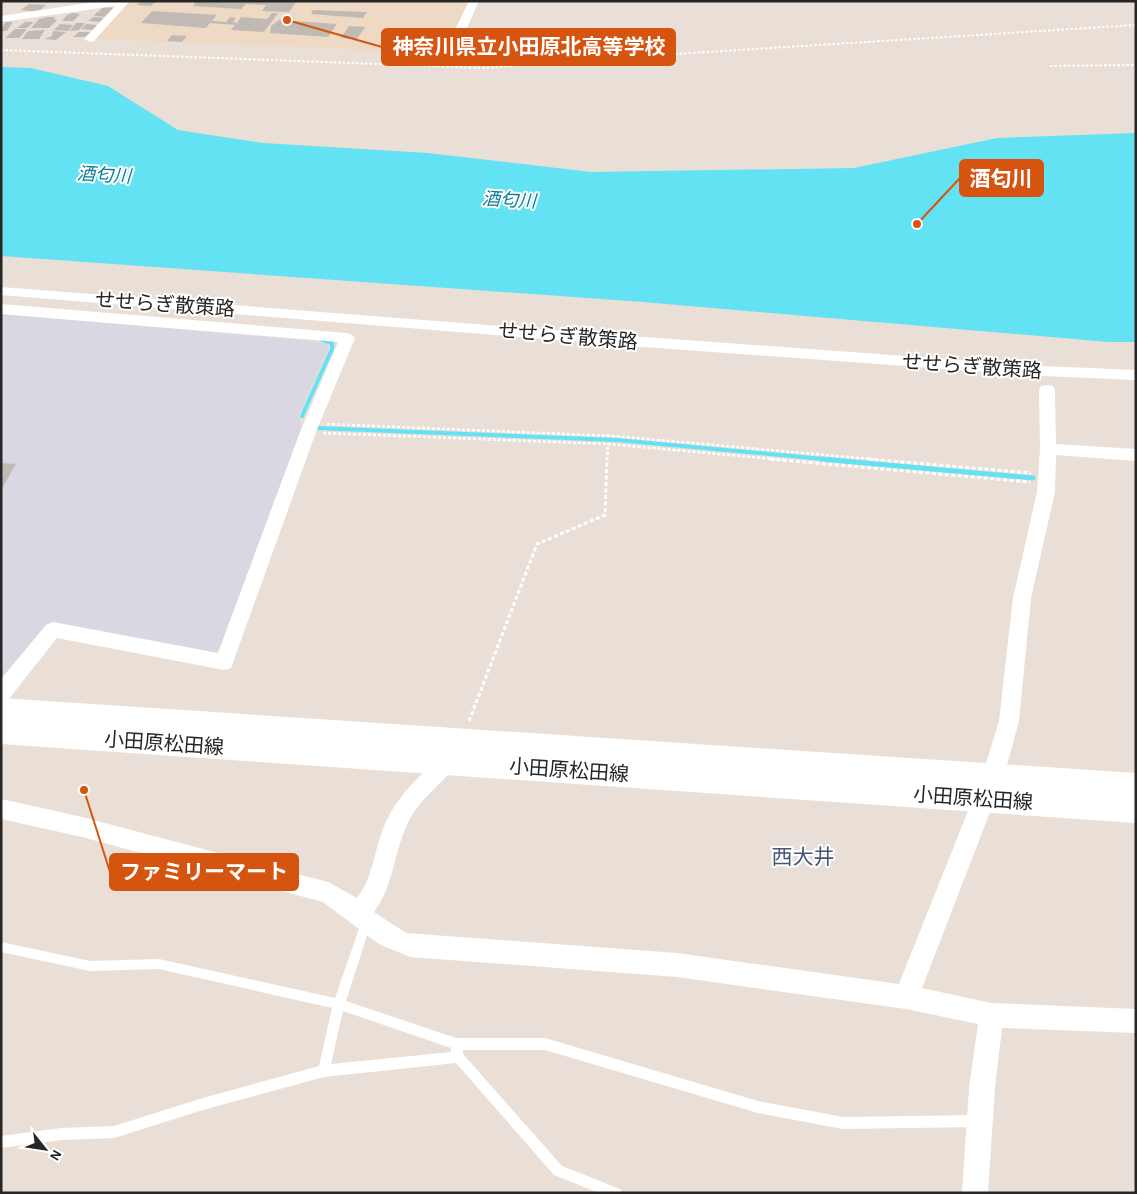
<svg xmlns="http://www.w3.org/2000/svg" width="1137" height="1194" font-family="'Alegreya Sans','Noto Sans JP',sans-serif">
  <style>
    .industrial { fill: #d9d8e2 }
    .education { fill: #eedac4 }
    .water { fill: #63e2f3 }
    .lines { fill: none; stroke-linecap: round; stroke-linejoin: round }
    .stream-far1 { stroke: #63e2f3; stroke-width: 4 }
    .stream { stroke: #63e2f3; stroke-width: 5 }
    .building { fill: #c1b9b4 }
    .path-far2 { stroke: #fff; stroke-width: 2; stroke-dasharray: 2.5 2; stroke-linecap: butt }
    .path-far1 { stroke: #fff; stroke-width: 2.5; stroke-dasharray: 3 2; stroke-linecap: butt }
    .path { stroke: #fff; stroke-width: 3; stroke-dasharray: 4 2.5; stroke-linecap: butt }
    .lane { fill: #fff; fill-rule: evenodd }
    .street { fill: #fff; fill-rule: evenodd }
    .secondary { fill: #fff; fill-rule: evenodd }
    .labels { text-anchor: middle; stroke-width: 4; stroke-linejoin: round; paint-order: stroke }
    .far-water-label { font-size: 18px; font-style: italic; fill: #077d99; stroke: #fff }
    .street-label { font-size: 20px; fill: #262626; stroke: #fff }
    .neighbourhood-label { font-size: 21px; fill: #465678; stroke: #fff }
    .leader { fill: none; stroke: #d5540f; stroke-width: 2 }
    .callout-dot { fill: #d5540f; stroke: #fff; stroke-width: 2 }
    .callout { fill: #d5540f; stroke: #d5540f; stroke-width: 2 }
    .callout-label { font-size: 21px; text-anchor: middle; font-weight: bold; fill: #fff }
  </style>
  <rect width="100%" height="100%" fill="#eadfd6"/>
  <path class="industrial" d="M1,314L313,341L327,344L329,348L299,415L302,427L301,433L221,645L217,652L207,654L50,622L1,682Z"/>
  <path class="education" d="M129,1H471L445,53L95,39Z"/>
  <path class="water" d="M1,67L31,68L108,86L178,130L263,143L428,153L591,172L854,168L997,138L1136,133V342H1109L643,302L1,256Z"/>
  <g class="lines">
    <path class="stream-far1" d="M302,416L332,349V343L322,340
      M317,428L617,440L834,460"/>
    <path class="stream" d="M821,459L1033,478"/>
  </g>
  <path class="building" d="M141,1H156L151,6L137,5Z
    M196,1L268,2L297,1L289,12L262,11L266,5L246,4L241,9L193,6Z
    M29,4L46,5L38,12L21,10Z
    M103,7L115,8L105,17L94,16L97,12L107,13L98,12Z
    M313,10L367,12L363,18L311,14Z
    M152,11L217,15L212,21L226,22L230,17L236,18L233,22L237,23L241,17L267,19L272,13H278L264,32L231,30L235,25L210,23L206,28L141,23Z
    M73,13L80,14L73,21H62L67,15Z
    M48,17H55L54,19L57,20L49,28H31L39,19Z
    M94,17L105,18L102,22L88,21Z
    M279,20L337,24L328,37L270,33L271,26Z
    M5,22H13L7,31H1Z
    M25,22H34L27,28H17Z
    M76,23H85L79,30L70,31Z
    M60,24L73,25L68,31L54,30Z
    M86,24L99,25L92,30L81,29Z
    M349,26L365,27L357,39L341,38Z
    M15,29H27L19,38H5Z
    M45,30L39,39H22L28,31Z
    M53,31L66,32L56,40L44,39L52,36Z
    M79,32H90L86,37H73Z
    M172,35L187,36L182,42L167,41Z
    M1,463L16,464L1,490Z"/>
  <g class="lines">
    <path class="path-far2" d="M1,50L485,68L611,58L1136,25
      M1050,66L1136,65"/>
    <path class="path-far1" d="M327,424L613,436L882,460
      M323,433L608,444L784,460
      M607,460L608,444"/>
    <path class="path" d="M770,459L1030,482
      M868,459L1031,473
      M469,721L537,544L605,515L607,459"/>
    <path class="lane" d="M366,918L370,919L371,923L346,1001L456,1038H545L758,1101L843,1117L978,1115L982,1117L984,1121L982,1125L978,1127L843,1129L758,1113L545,1050H463V1054L562,1166L620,1189L622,1193H599L554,1175L456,1063L324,1077L203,1110L114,1138L61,1140L1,1148V1136L61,1128L114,1126L203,1098L319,1066L332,1008L159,969L90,971L1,952V942L90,961L159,959L335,998L361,923L362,919ZM343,1011L451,1048V1052L331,1064Z"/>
    <path class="street" d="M101,1H130L94,41L90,42L84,39L115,6L1,22V16Z
      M469,1H479L456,52L450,55L446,54L444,52Z
      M1,287L630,336L1042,366L1136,370V380L1042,376L630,346L1,295Z
      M1,304L347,333L352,335L355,338L316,432L231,668L224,670L57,638L8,700L1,702V679L46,625L53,622L218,653L300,432L338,342L1,314Z
      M1047,385L1053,386L1055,390L1056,444L1136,449V461L1056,455L1055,492L1031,598L1019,721L1004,776L922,988L991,1003L1136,1009V1033L1002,1028L995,1088L988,1193H962L969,1088L978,1024L906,1009L677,977L410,957L379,944L323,902L82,837L1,819V799L82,817L328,882L357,898C374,876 374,849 385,824C397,796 419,777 440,756L447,753L454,756L458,762L454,768C439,786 416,803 407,825C393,855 394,885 374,912L406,933L677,953L899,984L982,776L999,721L1013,598L1037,492L1040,449L1039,390L1041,386Z"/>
    <path class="secondary" d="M1,698L1136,773V823L1,744Z"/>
  </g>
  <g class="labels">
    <g class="far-water-label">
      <text transform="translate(104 175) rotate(3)" y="6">酒匂川</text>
      <text transform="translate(509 200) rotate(3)" y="6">酒匂川</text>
    </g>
    <g class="street-label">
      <text transform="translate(165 304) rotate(4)" y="7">せせらぎ散策路</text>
      <text transform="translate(568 336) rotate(5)" y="7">せせらぎ散策路</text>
      <text transform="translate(972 366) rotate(4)" y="7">せせらぎ散策路</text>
      <text transform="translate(164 743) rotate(4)" y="7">小田原松田線</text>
      <text transform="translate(569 770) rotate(4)" y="7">小田原松田線</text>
      <text transform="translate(973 798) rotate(4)" y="7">小田原松田線</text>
    </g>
    <g class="neighbourhood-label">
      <text x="803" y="864">西大井</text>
    </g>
  </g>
  <path class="leader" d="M287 20L382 47M917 224L960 178M84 790L110 872"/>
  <g class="callout-dot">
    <circle cx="287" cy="20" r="5"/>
    <circle cx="917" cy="224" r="5"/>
    <circle cx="84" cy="790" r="5"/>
  </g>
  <g class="callout">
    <rect x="382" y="29" width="293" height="36" rx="5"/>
    <rect x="960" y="160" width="83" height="36" rx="5"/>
    <rect x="110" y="854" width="188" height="36" rx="5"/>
  </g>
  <g class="callout-label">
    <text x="529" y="54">神奈川県立小田原北高等学校</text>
    <text x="1001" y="186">酒匂川</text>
    <text x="204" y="879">ファミリーマート</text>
  </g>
  <rect width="1137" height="1194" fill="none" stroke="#262626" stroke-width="5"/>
  <g transform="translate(45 1149) rotate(120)" stroke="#ffffff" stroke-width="4" paint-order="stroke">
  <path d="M0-4L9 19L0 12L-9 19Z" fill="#262626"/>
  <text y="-8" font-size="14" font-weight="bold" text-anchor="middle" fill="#262626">N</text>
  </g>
</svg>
